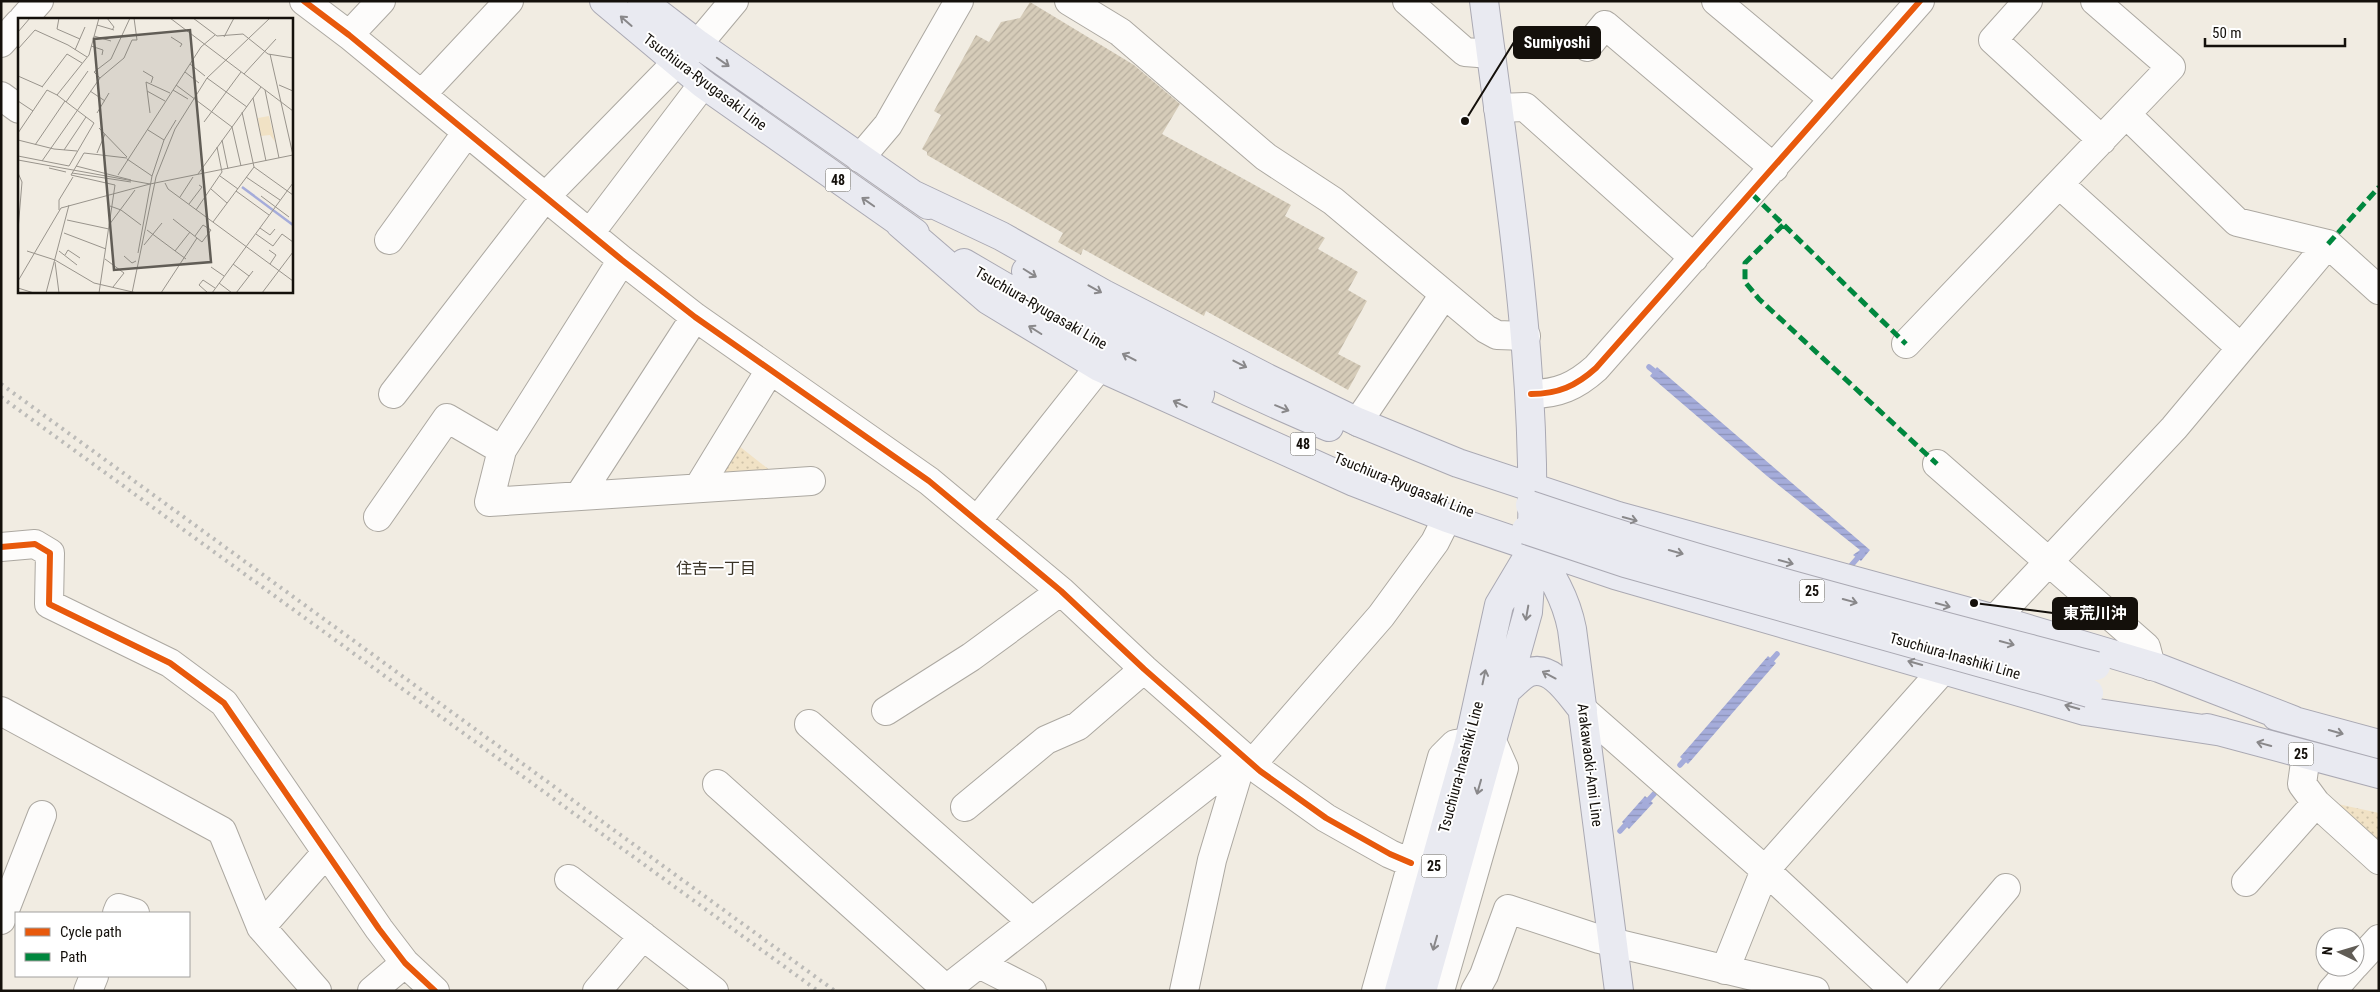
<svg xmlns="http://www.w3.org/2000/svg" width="2380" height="992" font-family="'Roboto Condensed','Noto Sans JP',sans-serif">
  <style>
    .green { fill: url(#green-dots) }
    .water { fill: url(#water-rules) }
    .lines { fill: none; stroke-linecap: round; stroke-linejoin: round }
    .stream { stroke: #a5acda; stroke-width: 5.5 }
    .building { fill: url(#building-hatch) }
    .minor-casing { stroke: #aca8a1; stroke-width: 30 }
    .major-casing { stroke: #aaa9b3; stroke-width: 30 }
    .minor { stroke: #fdfcfb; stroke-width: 28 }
    .major { stroke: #e9eaf1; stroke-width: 28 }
    .rail { stroke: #bcbbb8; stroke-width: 4; stroke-dasharray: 2.5 5; stroke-linecap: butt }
    .major-bridge-casing { stroke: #aaa9b3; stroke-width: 30; stroke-linecap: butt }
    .major-bridge { stroke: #e9eaf1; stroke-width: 28 }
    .quiet { stroke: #00873e; stroke-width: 5; stroke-dasharray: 10 5; stroke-linecap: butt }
    .cycleway-casing { stroke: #fff; stroke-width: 9 }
    .cycleway { stroke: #e8590c; stroke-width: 6 }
    .oneway { stroke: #89888a }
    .labels { text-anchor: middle; stroke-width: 4; stroke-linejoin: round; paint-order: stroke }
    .shield { fill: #fff; stroke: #5a5854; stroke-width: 1 }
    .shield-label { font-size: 14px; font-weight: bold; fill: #14100b }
    .street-label { font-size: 15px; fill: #14100b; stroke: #fff }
    .neighbourhood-label { font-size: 16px; fill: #393225; stroke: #fff }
    .inset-river { fill: none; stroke: #a5acda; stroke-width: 2.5 }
    .inset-road { fill: none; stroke: #99948c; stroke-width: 1 }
    .view { fill: #615d56; fill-opacity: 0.15; stroke: #615d56; stroke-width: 2.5 }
    .inset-edge { fill: none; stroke: #14100b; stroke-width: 2.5 }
    .leader { fill: none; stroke: #14100b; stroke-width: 2 }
    .callout-dot { fill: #14100b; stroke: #fff; stroke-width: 2 }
    .callout { fill: #14100b; stroke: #14100b; stroke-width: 2 }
    .callout-label { font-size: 16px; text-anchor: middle; font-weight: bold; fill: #fff }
  </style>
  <defs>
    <pattern id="green-dots" width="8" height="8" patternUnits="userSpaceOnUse" patternTransform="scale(1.25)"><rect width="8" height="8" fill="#f1e2c5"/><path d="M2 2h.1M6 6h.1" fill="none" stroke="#cec1a8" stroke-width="1.8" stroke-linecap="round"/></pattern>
    <pattern id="water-rules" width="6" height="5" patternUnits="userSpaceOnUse" patternTransform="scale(1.25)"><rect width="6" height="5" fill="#a5acda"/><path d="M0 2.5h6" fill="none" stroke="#8d93ba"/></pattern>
    <pattern id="building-hatch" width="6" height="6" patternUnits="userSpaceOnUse" patternTransform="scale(1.25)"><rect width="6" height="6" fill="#d6ccb9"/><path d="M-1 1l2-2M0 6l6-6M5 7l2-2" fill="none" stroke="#b7ae9e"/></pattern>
  </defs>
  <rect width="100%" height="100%" fill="#f1ece2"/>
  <path class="green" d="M729,438L786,483L698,488Z
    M2324,801L2379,813V854Z"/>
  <path class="water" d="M1657,367L1870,550L1861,561L1853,555L1860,550L1767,476L1650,376Z
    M1768,656L1776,663L1688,764L1680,757Z
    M1645,796L1653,803L1629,829L1622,822Z"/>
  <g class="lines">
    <path class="stream" d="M1649,367L1659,375
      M1848,569L1862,553
      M1768,664L1777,654
      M1680,765L1688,756
      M1644,805L1654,794
      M1620,831L1629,821"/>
  </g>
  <path class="building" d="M1030,2L1134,65L1180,104L1162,134L1291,205L1285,216L1325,238L1318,249L1358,272L1348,290L1367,301L1338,354L1361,366L1348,390L1206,311L1204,316L1083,249L1081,255L1058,242L1063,233L927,155V152L922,149L941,115L934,111L976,35L989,42L1001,22L1020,18Z"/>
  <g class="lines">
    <defs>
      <path id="minor" d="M304,1L349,35L622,260L695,317L929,481L1061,591L1144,669L1260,771L1326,818L1390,854L1411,863
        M1069,1L1120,32L1266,157L1333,201L1486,329L1497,335L1526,336
        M1407,1L1465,52L1491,54
        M1716,1L1833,99
        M2028,1L1993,40L2102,140
        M23,19L39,1
        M349,35L381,1
        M1,43L19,23
        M1587,47L1605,25L1774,168
        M422,94L509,1
        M1,96L19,109
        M1498,108L1525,107L1694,258
        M2127,115L2237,222L2328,244L2379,290
        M860,158L888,125L959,1
        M2059,184L2241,348
        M590,233L703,84
        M389,240L467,132
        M622,260L502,450L489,502L811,481
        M1906,344L2171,67L2095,1
        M393,394L546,196L676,63L698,44L734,1
        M1531,394C1558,394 1576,386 1596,368L1920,1
        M1358,422L1443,296
        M1937,464L2146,647L2151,666
        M698,488L770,370
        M579,496L695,317
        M378,517L447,418L502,450
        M977,521L1099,367
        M1,547L35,544L50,553L49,604L170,663L224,703L379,929L405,963L435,991
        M1995,619L2174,428L2328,244
        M1583,710L1765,870L1895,991
        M1,711L222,831L261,927L317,991
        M886,711L971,657L1061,591
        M809,724L1032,922
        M1252,764L1381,616L1435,542L1447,518
        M717,784L946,989
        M2316,803L2379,860
        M965,807L1046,740L1078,726L1144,669
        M569,879L714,991
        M2246,882L2316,803L2302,784L2306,755
        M117,913L119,908L135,913
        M1,920L42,815
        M261,927L326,853
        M979,964L1032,991
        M2355,965L2379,939
        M1725,970L1765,870L1942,671
        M88,991L94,976
        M372,991L405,963
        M597,991L643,936
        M944,991L1243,757
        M1184,991L1212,860L1243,757
        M1376,991L1442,757L1455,744L1469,742
        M1440,991L1504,768L1492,741
        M1475,991L1484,975L1508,909L1599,939L1815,991
        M1919,991L2006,888
        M2332,991L2353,967"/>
      <path id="major" d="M604,1L703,84L915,233
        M642,1L698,44L928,205
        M912,194L1001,236L1104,294L1267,378L1358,422L1458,463L1618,516L1995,619L2159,668L2293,720
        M900,224L988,300L1099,367L1354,482L1447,518L1615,575L2085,711L2223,732
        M964,263L1089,336L1200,394
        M1026,271C1123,330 1224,384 1329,427
        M1533,548C1551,573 1566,598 1572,629L1619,991
        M1508,689C1514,684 1523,674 1530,672C1553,665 1570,695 1583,710
        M2276,716L2379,744
        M2207,728L2379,774
        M1399,991L1469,742L1499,605L1530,553
        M1422,991L1528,612C1545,407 1510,204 1484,1"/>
    </defs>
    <use href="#minor" class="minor-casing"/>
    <use href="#major" class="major-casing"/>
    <use href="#minor" class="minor"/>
    <use href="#major" class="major"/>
    <path class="rail" d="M1,384L835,991
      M1,397L818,991"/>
    <defs>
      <path id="major-bridge" d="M1530,505C1716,568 1906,616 2096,666
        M1526,530L1625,563L2089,693"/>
    </defs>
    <use href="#major-bridge" class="major-bridge-casing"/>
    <use href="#major-bridge" class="major-bridge"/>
    <path class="quiet" d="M1752,194L1906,344
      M1783,225L1745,263V282L1759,299L1937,464
      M2328,244L2379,187"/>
    <defs>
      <path id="cycleway" d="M304,1L349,35L622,260L695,317L929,481L1061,591L1144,669L1260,771L1326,818L1390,854L1411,863
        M1531,394C1558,394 1576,386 1596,368L1920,1
        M1,547L35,544L50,553L49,604L170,663L224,703L379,929L405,963L435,991"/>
    </defs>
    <use href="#cycleway" class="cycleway-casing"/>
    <use href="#cycleway" class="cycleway"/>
  </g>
  <defs><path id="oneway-shaft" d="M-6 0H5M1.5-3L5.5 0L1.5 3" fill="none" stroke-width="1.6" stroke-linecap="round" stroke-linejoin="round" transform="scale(1.25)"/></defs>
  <g class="oneway">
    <use href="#oneway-shaft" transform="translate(626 21) rotate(-139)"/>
    <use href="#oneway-shaft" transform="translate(723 62) rotate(35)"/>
    <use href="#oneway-shaft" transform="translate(868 202) rotate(-145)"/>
    <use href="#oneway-shaft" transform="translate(1030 273) rotate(32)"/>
    <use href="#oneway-shaft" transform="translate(1095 289) rotate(29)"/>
    <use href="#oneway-shaft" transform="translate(1035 330) rotate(-148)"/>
    <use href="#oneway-shaft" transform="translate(1129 357) rotate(-153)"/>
    <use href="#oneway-shaft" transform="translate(1240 364) rotate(27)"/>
    <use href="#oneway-shaft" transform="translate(1180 404) rotate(-155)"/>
    <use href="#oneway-shaft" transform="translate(1282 408) rotate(22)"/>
    <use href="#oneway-shaft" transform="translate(1630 519) rotate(15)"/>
    <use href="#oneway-shaft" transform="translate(1676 552) rotate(16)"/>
    <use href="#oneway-shaft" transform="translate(1786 562) rotate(15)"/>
    <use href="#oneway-shaft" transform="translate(1850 601) rotate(15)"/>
    <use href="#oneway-shaft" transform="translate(1943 605) rotate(15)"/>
    <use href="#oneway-shaft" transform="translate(1527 613) rotate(100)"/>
    <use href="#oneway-shaft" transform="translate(2007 643) rotate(15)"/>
    <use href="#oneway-shaft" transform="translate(1915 663) rotate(-164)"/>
    <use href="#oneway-shaft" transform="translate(1549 675) rotate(-152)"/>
    <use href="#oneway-shaft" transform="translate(1484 677) rotate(-78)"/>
    <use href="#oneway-shaft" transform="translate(2072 707) rotate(-164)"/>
    <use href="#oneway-shaft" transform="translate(2336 732) rotate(16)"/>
    <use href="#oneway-shaft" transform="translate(2264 744) rotate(-165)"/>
    <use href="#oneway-shaft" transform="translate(1479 787) rotate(106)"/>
    <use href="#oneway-shaft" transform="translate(1435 943) rotate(106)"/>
  </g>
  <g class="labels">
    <g class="shield">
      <rect x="825.5" y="168.5" width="25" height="23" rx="4"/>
      <rect x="1290.5" y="432.5" width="25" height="23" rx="4"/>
      <rect x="1799.5" y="579.5" width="25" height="23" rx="4"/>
      <rect x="2288.5" y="742.5" width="25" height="23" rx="4"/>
      <rect x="1421.5" y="854.5" width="25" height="23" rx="4"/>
    </g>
    <g class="shield-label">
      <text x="838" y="185">48</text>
      <text x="1303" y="449">48</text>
      <text x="1812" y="596">25</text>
      <text x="2301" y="759">25</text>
      <text x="1434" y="871">25</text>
    </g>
    <g class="street-label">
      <text transform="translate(705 82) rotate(37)" y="5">Tsuchiura-Ryugasaki Line</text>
      <text transform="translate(1041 308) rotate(30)" y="5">Tsuchiura-Ryugasaki Line</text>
      <text transform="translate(1404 485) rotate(22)" y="5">Tsuchiura-Ryugasaki Line</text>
      <text transform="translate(1955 656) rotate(16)" y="5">Tsuchiura-Inashiki Line</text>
      <text transform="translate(1590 765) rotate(83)" y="5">Arakawaoki-Ami Line</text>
      <text transform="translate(1461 767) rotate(-75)" y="5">Tsuchiura-Inashiki Line</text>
    </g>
    <g class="neighbourhood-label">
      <text x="716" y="574">住吉一丁目</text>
    </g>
  </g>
  <g transform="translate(18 18)">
    <rect width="275" height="275" fill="#f1ece2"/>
    <path d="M251,98L257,124L252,117L243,118L240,100Z" fill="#f1e2c5"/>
    <path class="inset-river" d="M224,169L275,207"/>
    <path class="inset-road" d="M41,0L39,11L62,21M89,0L96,9L94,12M152,0L275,93M175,0L199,18L225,16L250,36L275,40M79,7L96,12M0,14L12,0M76,18L93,23M153,19L164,26L162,29M206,19L216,0M73,28L85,32L84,37M0,31L17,12L50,27L69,39M57,32L67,9M252,36L275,137M172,46L187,58M125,53L135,59L133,65M167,54L181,65M226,56L258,21M0,58L25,69M82,60L76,54L93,41L112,0M189,60L229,89M158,67L214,109L223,148M261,67L275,73M24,69L49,36L64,45M155,72L170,81M247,72L261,140M72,73L87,83M129,73L147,83M235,80L248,143M0,83L15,93M48,84L70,53M79,95L91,75M132,95L128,64L152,75M186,104L223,54M81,110L109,139M130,112L146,122M0,115L29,72L39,77L71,37L81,0M0,122L36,131L59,133M204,122L210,151M17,127L47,83M46,132L68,99M79,135L87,116M0,138L51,148L76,105L39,77M109,141L134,158M0,142L132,166L275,137M24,143L82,60L106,40L114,22H119L116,0M58,148L113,162M236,149L275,177M31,150L48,154M0,155L4,164L0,212M54,155L113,164M180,156L243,69M100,157L183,29L197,17M202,158L220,171M228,159L262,182M147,165L150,171L275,263M193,171L209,185M218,173L251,197M243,178L271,199M162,179L175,159M171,186L184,169L181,167M92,188L103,192L123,207M41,192V182L55,159M178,192L204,154L199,129M155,201L179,220L184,224L193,212L185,207L177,218M49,202L91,211M195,204L236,149L224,94M91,207L117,172M242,210L252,217L257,211M129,212L168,241M46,215L88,231M238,216L255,228L264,216L275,224M126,227L144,205M251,232L258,237L252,246M9,233L37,242L76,265L119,275M41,233L59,247M157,233L172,214M120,235L134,158L146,122L158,102M47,237L50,232L62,240M106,238L114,245L118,243M87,241L106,255L95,269M37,244L41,275M215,246L231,258M193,249L206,258M0,263L43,190L132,166M201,265L214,275M0,270L16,275M28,275L51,187M81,275L97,167L53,157L66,135L109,140M114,275L138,159L157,111L189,60L252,0M143,275L179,220M190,275L181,267L185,262L197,270M194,275L275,165M218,275L235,253M244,275L275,234"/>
    <path class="view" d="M172,12L193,244L96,252L76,21Z"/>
    <rect width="275" height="275" class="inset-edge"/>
  </g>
  <path class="leader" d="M1465 121L1514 42M1974 603L2053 613"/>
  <g class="callout-dot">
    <circle cx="1465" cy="121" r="5"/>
    <circle cx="1974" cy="603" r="5"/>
  </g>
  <g class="callout">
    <rect x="1514" y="27" width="86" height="31" rx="5"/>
    <rect x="2053" y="598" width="84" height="31" rx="5"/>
  </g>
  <g class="callout-label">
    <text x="1557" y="48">Sumiyoshi</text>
    <text x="2095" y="619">東荒川沖</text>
  </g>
  <rect width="2380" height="992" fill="none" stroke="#14100b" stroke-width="5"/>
  <rect x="15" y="912" width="175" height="65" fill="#ffffff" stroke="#a19f9d"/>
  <rect x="25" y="928" width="25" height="8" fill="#e8590c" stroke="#a19f9d"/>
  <text x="60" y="937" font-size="15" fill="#14100b">Cycle path</text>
  <rect x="25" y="953" width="25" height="8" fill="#00873e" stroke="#a19f9d"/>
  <text x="60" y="962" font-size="15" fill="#14100b">Path</text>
  <g transform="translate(2340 952) rotate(275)"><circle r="24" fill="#ffffff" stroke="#a19f9d"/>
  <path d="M0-4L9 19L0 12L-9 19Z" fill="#615d56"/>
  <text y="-8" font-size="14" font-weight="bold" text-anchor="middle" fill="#14100b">N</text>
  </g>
  <path d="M2205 38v8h140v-8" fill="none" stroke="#14100b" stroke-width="2.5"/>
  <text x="2212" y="38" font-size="15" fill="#14100b" stroke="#ffffff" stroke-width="4" paint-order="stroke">50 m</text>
</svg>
